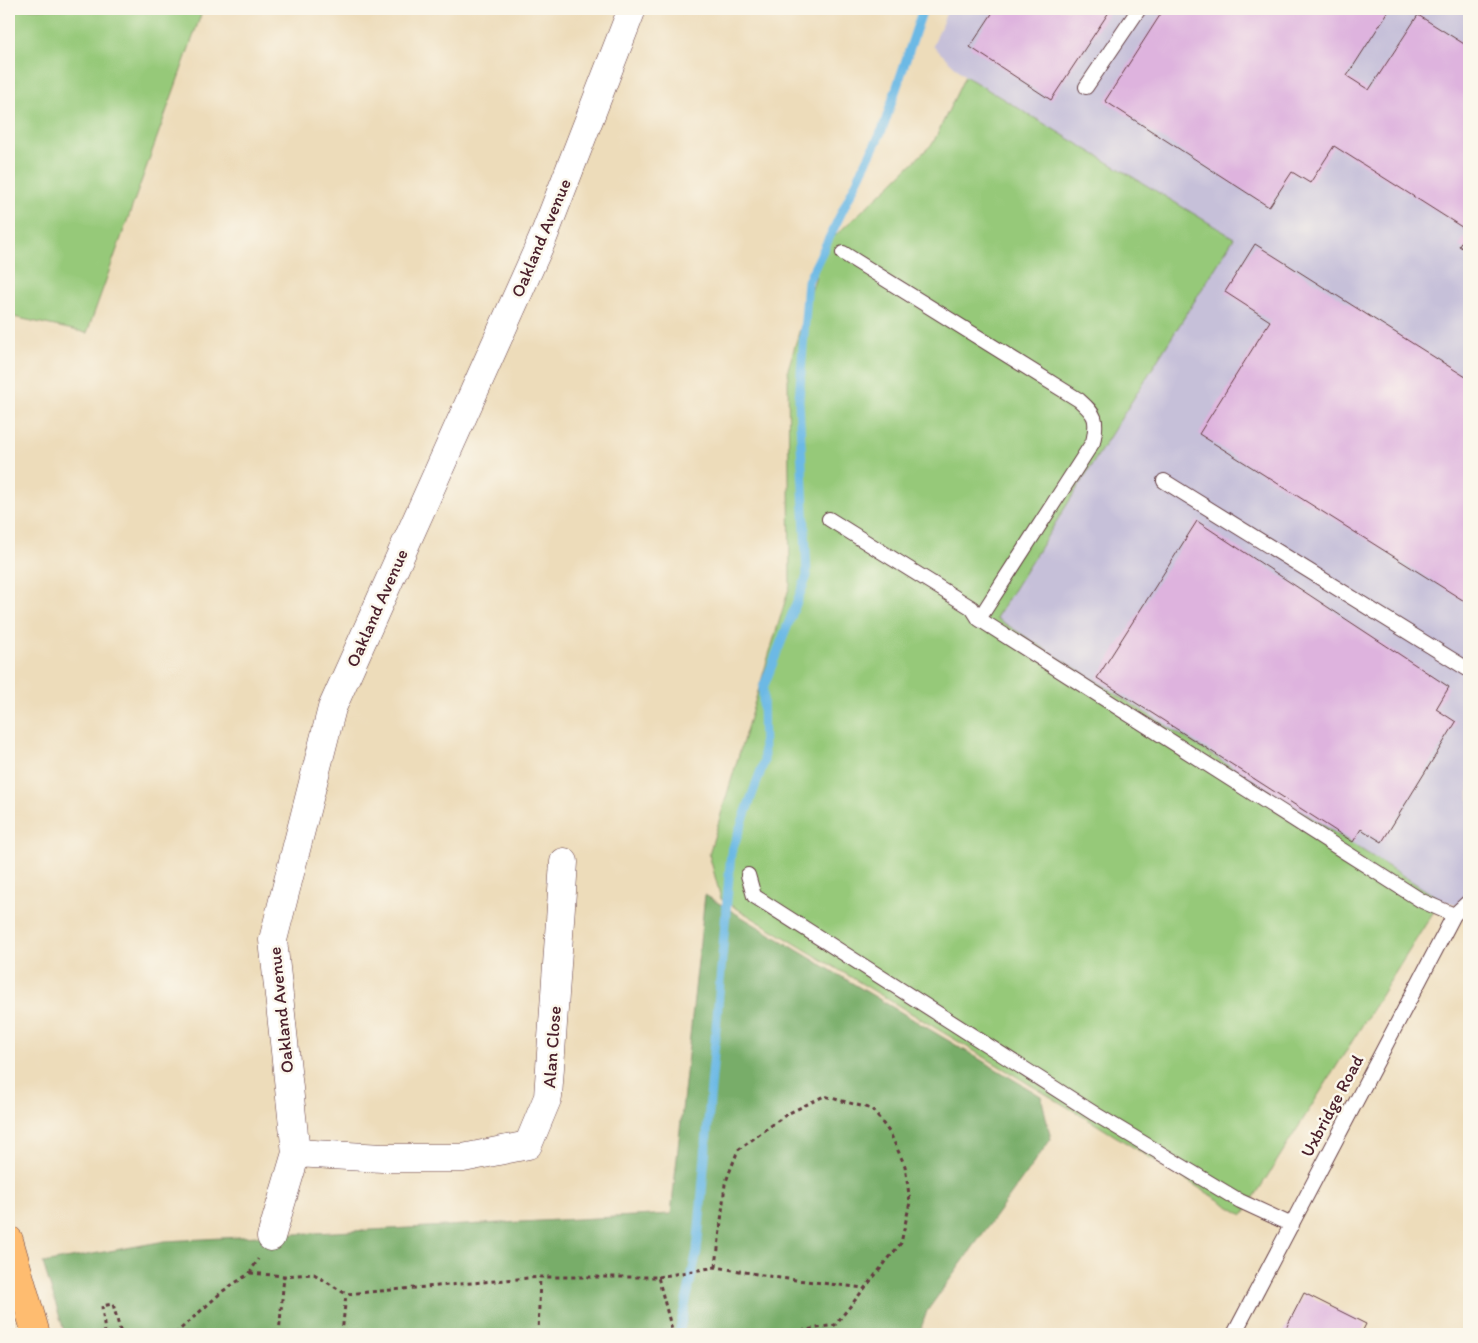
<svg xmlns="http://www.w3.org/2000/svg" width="1478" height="1343" font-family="Itim,sans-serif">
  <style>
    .industrial { fill: #c6c0d9 }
    .green { fill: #96c979; stroke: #707452 }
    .forest { fill: #78ad69; stroke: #61664a }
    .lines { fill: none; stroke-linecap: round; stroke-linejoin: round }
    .stream { stroke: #6cb9e5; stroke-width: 9 }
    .building { fill: #deb3de }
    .service-casing { stroke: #623b40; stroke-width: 16 }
    .minor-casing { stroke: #623b40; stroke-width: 29 }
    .trunk-casing { stroke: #623b40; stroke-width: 29 }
    .path { stroke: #623b40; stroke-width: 3; stroke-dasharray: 4 4; stroke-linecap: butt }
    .service { stroke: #fff; stroke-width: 14 }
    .minor { stroke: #fff; stroke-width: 28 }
    .trunk { stroke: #febc70; stroke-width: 28 }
    .labels { text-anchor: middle; stroke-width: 5; stroke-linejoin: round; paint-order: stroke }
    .street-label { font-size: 18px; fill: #4a1f2b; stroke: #fbf7ec }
  </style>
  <rect width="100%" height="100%" fill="#fbf7ec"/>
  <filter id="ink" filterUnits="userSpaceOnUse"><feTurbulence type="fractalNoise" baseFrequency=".02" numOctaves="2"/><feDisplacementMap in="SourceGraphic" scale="10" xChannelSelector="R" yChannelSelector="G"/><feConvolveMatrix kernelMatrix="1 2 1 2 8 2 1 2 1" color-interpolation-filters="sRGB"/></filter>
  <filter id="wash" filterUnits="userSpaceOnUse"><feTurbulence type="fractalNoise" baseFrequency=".0096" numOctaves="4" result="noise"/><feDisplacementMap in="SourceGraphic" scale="20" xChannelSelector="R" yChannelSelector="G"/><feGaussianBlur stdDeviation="1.12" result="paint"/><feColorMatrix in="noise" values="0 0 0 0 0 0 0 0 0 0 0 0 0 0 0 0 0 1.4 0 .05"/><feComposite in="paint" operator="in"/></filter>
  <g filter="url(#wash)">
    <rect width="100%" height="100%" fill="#eddcba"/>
    <path class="industrial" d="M948,9H1469V908L1441,900L996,618L1233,239L965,76L933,46Z"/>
    <path class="green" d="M9,9H203L87,333L9,316Z
      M965,76L1234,238L996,618L1441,900L1243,1215L1094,1123L721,899L709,854L790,585L788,369L825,245L890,185L933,143Z"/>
    <path class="forest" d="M705,895L1041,1096L1051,1139L927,1311L919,1334H65L43,1263L165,1241L671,1214Z"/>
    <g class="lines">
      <path class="stream" d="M679,1334L697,1251L731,853L764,762L763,688L807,576L799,400L808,281L883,128L923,9"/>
    </g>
    <g id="blocks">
      <path class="building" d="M995,9H1111L1051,100L970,47Z
        M1164,9H1390L1347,76L1369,90L1418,15L1469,47V252L1459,246L1468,231L1334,146L1310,183L1292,172L1269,207L1105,101Z
        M1255,244L1469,379V604L1199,434L1270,321L1225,292Z
        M1197,521L1449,687L1436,709L1456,722L1382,842L1361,829L1353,842L1097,678Z
        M1304,1293L1366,1324L1361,1334H1283Z"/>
    </g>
  </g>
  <g filter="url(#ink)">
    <use href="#blocks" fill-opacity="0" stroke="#623b40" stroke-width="1"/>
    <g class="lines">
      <defs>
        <path id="service" d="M1086,87L1139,9
          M843,253L1079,400C1096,415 1098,419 1093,442L979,619
          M1164,481L1469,670
          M829,519L972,608L979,619L1422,901L1454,915
          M748,875L754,896L1095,1114L1240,1201L1292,1225
          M1234,1334L1454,915L1469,901"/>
        <path id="minor" d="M296,1153L382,1158H463L528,1145L548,1097L564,862
          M271,1237L296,1153L273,940L332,708L543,238L632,9"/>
        <path id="trunk" d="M9,1240L36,1334"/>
      </defs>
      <use href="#service" class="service-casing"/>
      <use href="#minor" class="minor-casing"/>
      <use href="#trunk" class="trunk-casing"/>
      <path class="path" d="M716,1267L725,1184L738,1150L787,1114L824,1096L872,1109L890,1133L905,1166L910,1202L901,1243L835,1325L799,1331L796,1334
        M250,1273L284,1276L314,1274L346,1294L540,1277H658L673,1334
        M658,1277L716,1267L780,1278L864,1288
        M105,1334L102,1306L113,1304L121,1334
        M175,1334L223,1291L250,1273L258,1259
        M279,1334L284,1276
        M342,1334L346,1294
        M538,1334L540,1277"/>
      <use href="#service" class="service"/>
      <use href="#minor" class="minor"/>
      <use href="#trunk" class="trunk"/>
    </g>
  </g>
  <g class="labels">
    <g class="street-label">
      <text transform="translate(541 238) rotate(-67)" y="6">Oakland Avenue</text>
      <text transform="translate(377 608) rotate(-66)" y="6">Oakland Avenue</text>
      <text transform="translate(281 1010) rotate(-96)" y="6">Oakland Avenue</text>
      <text transform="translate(552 1047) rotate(-86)" y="6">Alan Close</text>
      <text transform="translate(1332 1106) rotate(-62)" y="6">Uxbridge Road</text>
    </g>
  </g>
  <rect width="1478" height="1343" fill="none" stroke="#fbf7ec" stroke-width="30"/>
</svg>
